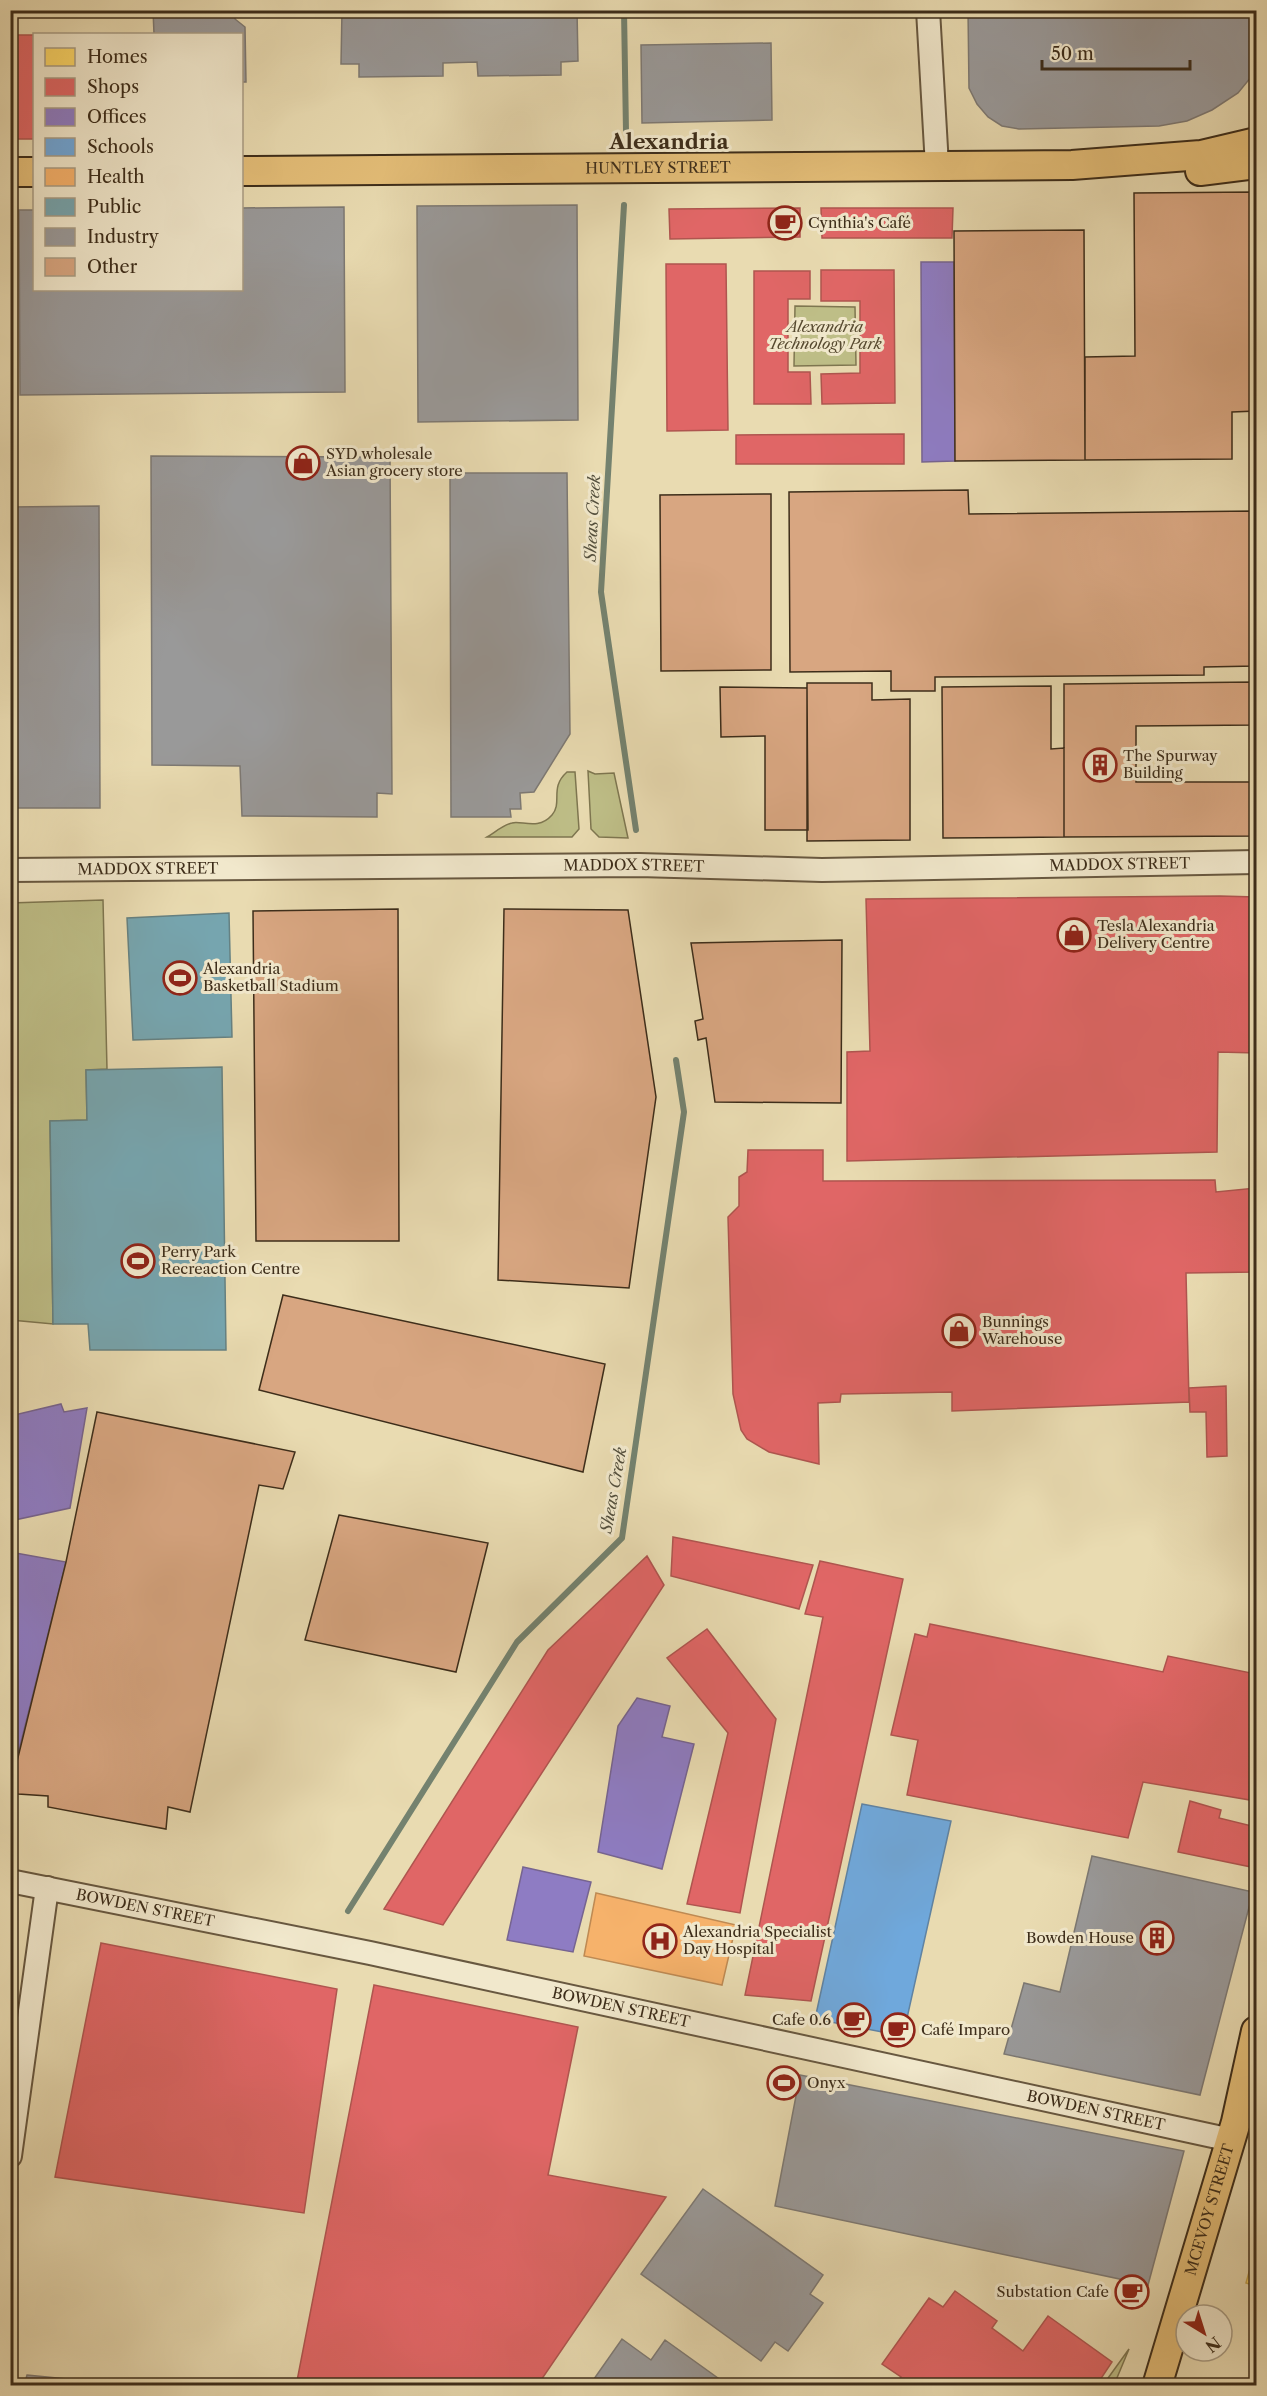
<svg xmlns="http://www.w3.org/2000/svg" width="1267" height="2396" font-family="'Libre Caslon Text',serif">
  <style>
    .green { fill: #bebe87; stroke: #7e7650; stroke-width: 1.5 }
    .homes { fill: #ffd966; stroke: #c5a54f; stroke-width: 1.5 }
    .shops { fill: #e06666; stroke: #af554f; stroke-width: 1.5 }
    .offices { fill: #8e7cc3; stroke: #766490; stroke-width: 1.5 }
    .schools { fill: #6fa8dc; stroke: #6083a2; stroke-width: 1.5 }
    .health { fill: #f6b26b; stroke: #be8a53; stroke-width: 1.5 }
    .public { fill: #76a5af; stroke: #658182; stroke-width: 1.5 }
    .industry { fill: #999; stroke: #7d7973; stroke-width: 1.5 }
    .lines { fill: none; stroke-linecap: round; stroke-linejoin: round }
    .stream { stroke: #74826f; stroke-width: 6 }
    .building { fill: #d8a681; stroke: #3d2d1a; stroke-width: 1.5 }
    .minor-casing { stroke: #685840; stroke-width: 26 }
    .major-casing { stroke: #3d2d1a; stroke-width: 32 }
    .minor { stroke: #f1e8cc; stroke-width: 22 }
    .major { stroke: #e4be78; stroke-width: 28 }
    .labels { text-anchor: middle; stroke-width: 6; stroke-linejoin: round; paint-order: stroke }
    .street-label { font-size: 15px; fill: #3d2d1a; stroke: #f1e8cc }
    .poi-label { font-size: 15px; fill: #3d2d1a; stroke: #f1e8cc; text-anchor: start }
    .park-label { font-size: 15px; font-style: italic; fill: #574a30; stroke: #f1e8cc }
    .water-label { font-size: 16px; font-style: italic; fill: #54503e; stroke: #f1e8cc }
    .district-label { font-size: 21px; font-weight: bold; fill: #3d2d1a; stroke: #f1e8cc }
  </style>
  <rect width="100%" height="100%" fill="#e9dbb1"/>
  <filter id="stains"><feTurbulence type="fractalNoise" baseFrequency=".00333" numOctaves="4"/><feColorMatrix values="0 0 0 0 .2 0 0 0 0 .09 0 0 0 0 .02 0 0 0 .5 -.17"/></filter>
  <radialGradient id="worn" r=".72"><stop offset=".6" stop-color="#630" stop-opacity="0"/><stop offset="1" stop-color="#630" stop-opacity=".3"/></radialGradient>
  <path class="green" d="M795,306L855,307L856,365L794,366Z
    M588,771L595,774L614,773L628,838L599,837L591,829Z
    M567,772H575L579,829L572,837H487C494,833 503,825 512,823C521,820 538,831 552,815C563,802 549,788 567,772Z
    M103,900L107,1069L86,1070L87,1120L50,1121L53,1324L11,1320L10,903Z
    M1129,2349L1114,2385H1103Z"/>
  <path class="homes" d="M1256,2247V2286L1246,2283Z"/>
  <path class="shops" d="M10,35H34V139H10Z
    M800,208V237L670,239L669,209Z
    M821,208H953L952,238H822Z
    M666,264H726L728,430L667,431Z
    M821,270H894L895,403L822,404L821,374L860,373V301H821Z
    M754,271H810V299H788V372H810L811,404H754Z
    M904,434V464H736V435Z
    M1220,896L1256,897V1053L1218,1052L1217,1152L847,1161V1052L870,1051L866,899Z
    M748,1150H823V1181L1215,1180L1216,1192L1256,1188V1272L1186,1273L1189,1402L952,1411V1392L841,1394L840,1402L818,1403L819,1464L769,1452L747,1439L741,1430L733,1394L728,1217L739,1206V1177L747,1172Z
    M1226,1386L1227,1456L1207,1457L1206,1412H1190L1189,1388Z
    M673,1537L813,1565L799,1609L671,1576Z
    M647,1556L664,1585L443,1925L384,1909L548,1650Z
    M820,1561L903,1579L811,2001L745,1995L823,1617L805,1614Z
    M930,1624L1163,1672L1168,1656L1256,1674V1731L1250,1755L1256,1756V1801L1143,1782L1128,1838L907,1795L918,1740L891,1735L915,1634L927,1637Z
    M707,1629L776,1719L740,1913L687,1904L728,1733L667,1658Z
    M1190,1801L1221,1810L1219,1818L1256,1827V1868L1178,1852Z
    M101,1943L337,1989L304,2213L55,2177Z
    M374,1985L578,2027L548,2175L666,2197L537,2386H296Z
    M1122,2278L1148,2285L1142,2306L1117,2299Z
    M955,2291L997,2321L992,2328L1023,2351L1048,2316L1112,2362L1096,2386H895L901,2377L882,2364L929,2298L943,2307Z"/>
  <path class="offices" d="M921,262H954L955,461L922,462Z
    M61,1404L64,1412L87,1408L70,1508L10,1521V1416Z
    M10,1552L66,1562L10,1786Z
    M637,1698L670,1706L662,1737L694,1744L662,1869L598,1852L618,1726Z
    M523,1867L591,1882L573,1952L507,1940Z"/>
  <path class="schools" d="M862,1804L951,1821L903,2036L815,2019Z"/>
  <path class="health" d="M596,1893L736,1925L722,1985L584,1956Z"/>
  <path class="public" d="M229,913L232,1037L133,1040L127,918Z
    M222,1067L226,1350H90L88,1324H53L50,1121L87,1120L86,1070Z"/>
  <path class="industry" d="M153,10H235V19L245,27L246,82H242V34H154Z
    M342,10H577L578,61L561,62V75L478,76L477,62L443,63V76L359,77V64H341Z
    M968,10H1256V71L1238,93L1212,110L1187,121L1159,126L1019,129L1002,126L988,117L977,104L969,88Z
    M771,43L772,120L642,123L641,45Z
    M577,205L578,420L418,422L417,206Z
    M344,207L345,392L20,395L19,210H34V290H242V208Z
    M151,456L390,457L392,794L377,793V817L242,816L240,766L152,765Z
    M450,473H567L570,734L534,792L520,793L521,809H510L511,817H451Z
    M99,506L100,808H10V507Z
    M1092,1856L1253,1892L1200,2095L1004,2054L1024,1983L1060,1992Z
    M800,2075L1184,2151L1148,2285L775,2206Z
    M703,2189L823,2275L810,2294L823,2303L788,2351L775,2342L761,2361L641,2274Z
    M622,2339L651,2360L665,2340L729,2386H589Z
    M27,2375L138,2386H24Z"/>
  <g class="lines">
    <path class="stream" d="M624,10L626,132
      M624,205L601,592L636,830
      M348,1911L517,1642L622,1538L684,1112L676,1060"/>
  </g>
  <path class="building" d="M1256,192V411L1232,412V459L1085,460V357L1135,356L1134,193Z
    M1084,230L1085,460L955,461L954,231Z
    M968,490L969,514L1256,511V666L1204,667V675L935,677V691H891V671L790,672L789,492Z
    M771,494V670L661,671L660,495Z
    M1256,682V725L1136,726V782H1256V836L1064,837V684Z
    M807,683H872V700L910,699V840L807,841Z
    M1051,686V749L1064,748V837L943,838L942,687Z
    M720,687L807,688L808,830H765V736L721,737Z
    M398,909L399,1241H256L253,911Z
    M504,909L628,910L656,1097L629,1288L498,1280Z
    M842,940L841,1103L715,1102L706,1038L698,1040L695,1021L703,1019L691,943Z
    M283,1295L605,1364L583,1472L259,1390Z
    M97,1412L295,1452L283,1489L259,1485L190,1812L168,1807L166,1829L48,1807V1796L18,1794L10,1790L66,1562Z
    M339,1515L488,1543L456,1672L305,1640Z"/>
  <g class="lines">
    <defs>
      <g id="minor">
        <path d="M928,10L937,166"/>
        <path id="s1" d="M10,870L639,865L822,870L1256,862"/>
        <path id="s2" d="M10,1881L370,1953L1231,2140"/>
        <path d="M10,2156L47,1888"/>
      </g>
      <g id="major">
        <path id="s3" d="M242,171L1072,165L1201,155L1256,142"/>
        <path d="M1200,171L1256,164"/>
        <path d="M10,172H34"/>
        <path id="s4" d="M1157,2386L1236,2122L1256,2031"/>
      </g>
    </defs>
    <use href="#minor" class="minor-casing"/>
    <use href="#major" class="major-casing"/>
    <use href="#minor" class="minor"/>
    <use href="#major" class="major"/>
  </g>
  <defs>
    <symbol id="cafe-ring" viewBox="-11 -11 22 22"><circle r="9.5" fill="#f1e8cc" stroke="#8f2418" stroke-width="1.5"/><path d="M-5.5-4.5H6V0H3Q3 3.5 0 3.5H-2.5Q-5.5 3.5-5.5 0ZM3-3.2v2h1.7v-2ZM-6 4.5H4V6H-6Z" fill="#8f2418"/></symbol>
    <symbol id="shop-ring" viewBox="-11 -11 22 22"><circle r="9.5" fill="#f1e8cc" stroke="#8f2418" stroke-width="1.5"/><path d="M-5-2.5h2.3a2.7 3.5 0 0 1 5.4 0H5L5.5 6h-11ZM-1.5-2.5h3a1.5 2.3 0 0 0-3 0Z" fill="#8f2418"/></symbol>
    <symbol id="building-ring" viewBox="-11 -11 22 22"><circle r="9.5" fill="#f1e8cc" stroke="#8f2418" stroke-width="1.5"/><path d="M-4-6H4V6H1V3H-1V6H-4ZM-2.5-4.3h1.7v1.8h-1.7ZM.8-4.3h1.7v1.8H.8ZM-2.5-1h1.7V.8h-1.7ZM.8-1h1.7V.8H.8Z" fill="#8f2418"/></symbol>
    <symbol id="stadium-ring" viewBox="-11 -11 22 22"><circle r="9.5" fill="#f1e8cc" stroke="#8f2418" stroke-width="1.5"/><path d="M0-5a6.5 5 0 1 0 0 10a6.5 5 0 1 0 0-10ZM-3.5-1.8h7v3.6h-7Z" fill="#8f2418"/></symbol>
    <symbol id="hospital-ring" viewBox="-11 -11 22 22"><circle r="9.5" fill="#f1e8cc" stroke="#8f2418" stroke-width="1.5"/><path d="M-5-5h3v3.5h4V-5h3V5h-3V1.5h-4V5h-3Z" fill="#8f2418"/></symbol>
  </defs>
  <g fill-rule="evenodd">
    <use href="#cafe-ring" x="766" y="204" width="38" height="38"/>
    <use href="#shop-ring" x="284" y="444" width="38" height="38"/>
    <use href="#building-ring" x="1081" y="746" width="38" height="38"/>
    <use href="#shop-ring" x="1055" y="916" width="38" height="38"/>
    <use href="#stadium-ring" x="161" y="959" width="38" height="38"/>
    <use href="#stadium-ring" x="119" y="1242" width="38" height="38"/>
    <use href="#shop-ring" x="940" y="1312" width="38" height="38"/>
    <use href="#building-ring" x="1138" y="1919" width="38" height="38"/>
    <use href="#hospital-ring" x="641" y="1922" width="38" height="38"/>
    <use href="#cafe-ring" x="835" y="2001" width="38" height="38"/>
    <use href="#cafe-ring" x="879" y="2011" width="38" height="38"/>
    <use href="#stadium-ring" x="765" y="2064" width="38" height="38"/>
    <use href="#cafe-ring" x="1113" y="2273" width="38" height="38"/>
  </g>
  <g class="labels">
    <g class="street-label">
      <text dy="5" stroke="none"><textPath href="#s3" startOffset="416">HUNTLEY STREET</textPath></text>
      <text dy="5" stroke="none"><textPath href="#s1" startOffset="1110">MADDOX STREET</textPath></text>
      <text dy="5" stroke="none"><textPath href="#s1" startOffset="624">MADDOX STREET</textPath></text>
      <text dy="5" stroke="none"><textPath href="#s1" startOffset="138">MADDOX STREET</textPath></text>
      <text dy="5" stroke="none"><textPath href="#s2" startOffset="138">BOWDEN STREET</textPath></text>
      <text dy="5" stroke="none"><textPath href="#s2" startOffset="624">BOWDEN STREET</textPath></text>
      <text dy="5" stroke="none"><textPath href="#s2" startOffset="1110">BOWDEN STREET</textPath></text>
      <text dy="5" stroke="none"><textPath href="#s4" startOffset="184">MCEVOY STREET</textPath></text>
    </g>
    <g class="poi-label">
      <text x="808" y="228">Cynthia's Café</text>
      <text x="326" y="459">SYD wholesale<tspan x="326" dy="17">Asian grocery store</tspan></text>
      <text x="1123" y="761">The Spurway<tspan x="1123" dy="17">Building</tspan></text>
      <text x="1097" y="931">Tesla Alexandria<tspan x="1097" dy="17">Delivery Centre</tspan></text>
      <text x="203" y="974">Alexandria<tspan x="203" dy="17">Basketball Stadium</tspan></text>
      <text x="161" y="1257">Perry Park<tspan x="161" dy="17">Recreaction Centre</tspan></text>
      <text x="982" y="1327">Bunnings<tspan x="982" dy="17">Warehouse</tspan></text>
      <text x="683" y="1937">Alexandria Specialist<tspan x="683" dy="17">Day Hospital</tspan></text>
      <text x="1134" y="1943" text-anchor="end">Bowden House</text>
      <text x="831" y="2025" text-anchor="end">Cafe 0.6</text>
      <text x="921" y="2035">Café Imparo</text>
      <text x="807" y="2088">Onyx</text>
      <text x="1109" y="2297" text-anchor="end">Substation Cafe</text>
    </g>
    <g class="park-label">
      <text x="825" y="332">Alexandria<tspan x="825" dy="17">Technology Park</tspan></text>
    </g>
    <g class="water-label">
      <text transform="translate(592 518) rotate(-87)" y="6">Sheas Creek</text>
      <text transform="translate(613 1490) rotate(-80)" y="6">Sheas Creek</text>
    </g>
    <g class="district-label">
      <text x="669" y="149">Alexandria</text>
    </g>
  </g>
  <rect width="1267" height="2396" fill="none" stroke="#e9dbb1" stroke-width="36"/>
  <rect x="12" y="12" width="1243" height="2372" fill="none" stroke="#3d2d1a" stroke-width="3"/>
  <rect x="18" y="18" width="1231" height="2360" fill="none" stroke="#3d2d1a" stroke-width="1.5"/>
  <rect x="33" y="33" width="210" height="258" fill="#f1e8cc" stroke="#a99d85" stroke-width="1.5"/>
  <rect x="45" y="48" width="30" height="18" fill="#ffd966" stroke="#a99d85" stroke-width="1.5"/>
  <text x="87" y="63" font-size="18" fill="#3d2d1a">Homes</text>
  <rect x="45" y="78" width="30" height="18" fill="#e06666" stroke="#a99d85" stroke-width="1.5"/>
  <text x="87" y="93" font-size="18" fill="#3d2d1a">Shops</text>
  <rect x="45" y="108" width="30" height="18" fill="#8e7cc3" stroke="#a99d85" stroke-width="1.5"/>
  <text x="87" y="123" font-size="18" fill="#3d2d1a">Offices</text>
  <rect x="45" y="138" width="30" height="18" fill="#6fa8dc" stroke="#a99d85" stroke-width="1.5"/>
  <text x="87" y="153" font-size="18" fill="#3d2d1a">Schools</text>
  <rect x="45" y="168" width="30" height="18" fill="#f6b26b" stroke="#a99d85" stroke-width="1.5"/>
  <text x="87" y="183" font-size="18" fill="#3d2d1a">Health</text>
  <rect x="45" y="198" width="30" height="18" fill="#76a5af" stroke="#a99d85" stroke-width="1.5"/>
  <text x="87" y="213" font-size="18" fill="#3d2d1a">Public</text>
  <rect x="45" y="228" width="30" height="18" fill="#999999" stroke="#a99d85" stroke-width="1.5"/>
  <text x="87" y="243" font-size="18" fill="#3d2d1a">Industry</text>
  <rect x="45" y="258" width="30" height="18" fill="#d8a681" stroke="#a99d85" stroke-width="1.5"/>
  <text x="87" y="273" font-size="18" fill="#3d2d1a">Other</text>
  <g transform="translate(1204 2333) rotate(142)"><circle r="28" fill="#f1e8cc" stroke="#a99d85" stroke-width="1.5"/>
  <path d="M0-4.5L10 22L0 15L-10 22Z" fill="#8f2418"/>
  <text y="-9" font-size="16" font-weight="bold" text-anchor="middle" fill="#3d2d1a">N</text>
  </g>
  <path d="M1042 60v9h148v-9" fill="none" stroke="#3d2d1a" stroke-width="3"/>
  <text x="1051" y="60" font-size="18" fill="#3d2d1a" stroke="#f1e8cc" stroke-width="4.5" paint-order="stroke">50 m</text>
  <rect width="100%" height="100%" filter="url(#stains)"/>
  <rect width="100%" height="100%" fill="url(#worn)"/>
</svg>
